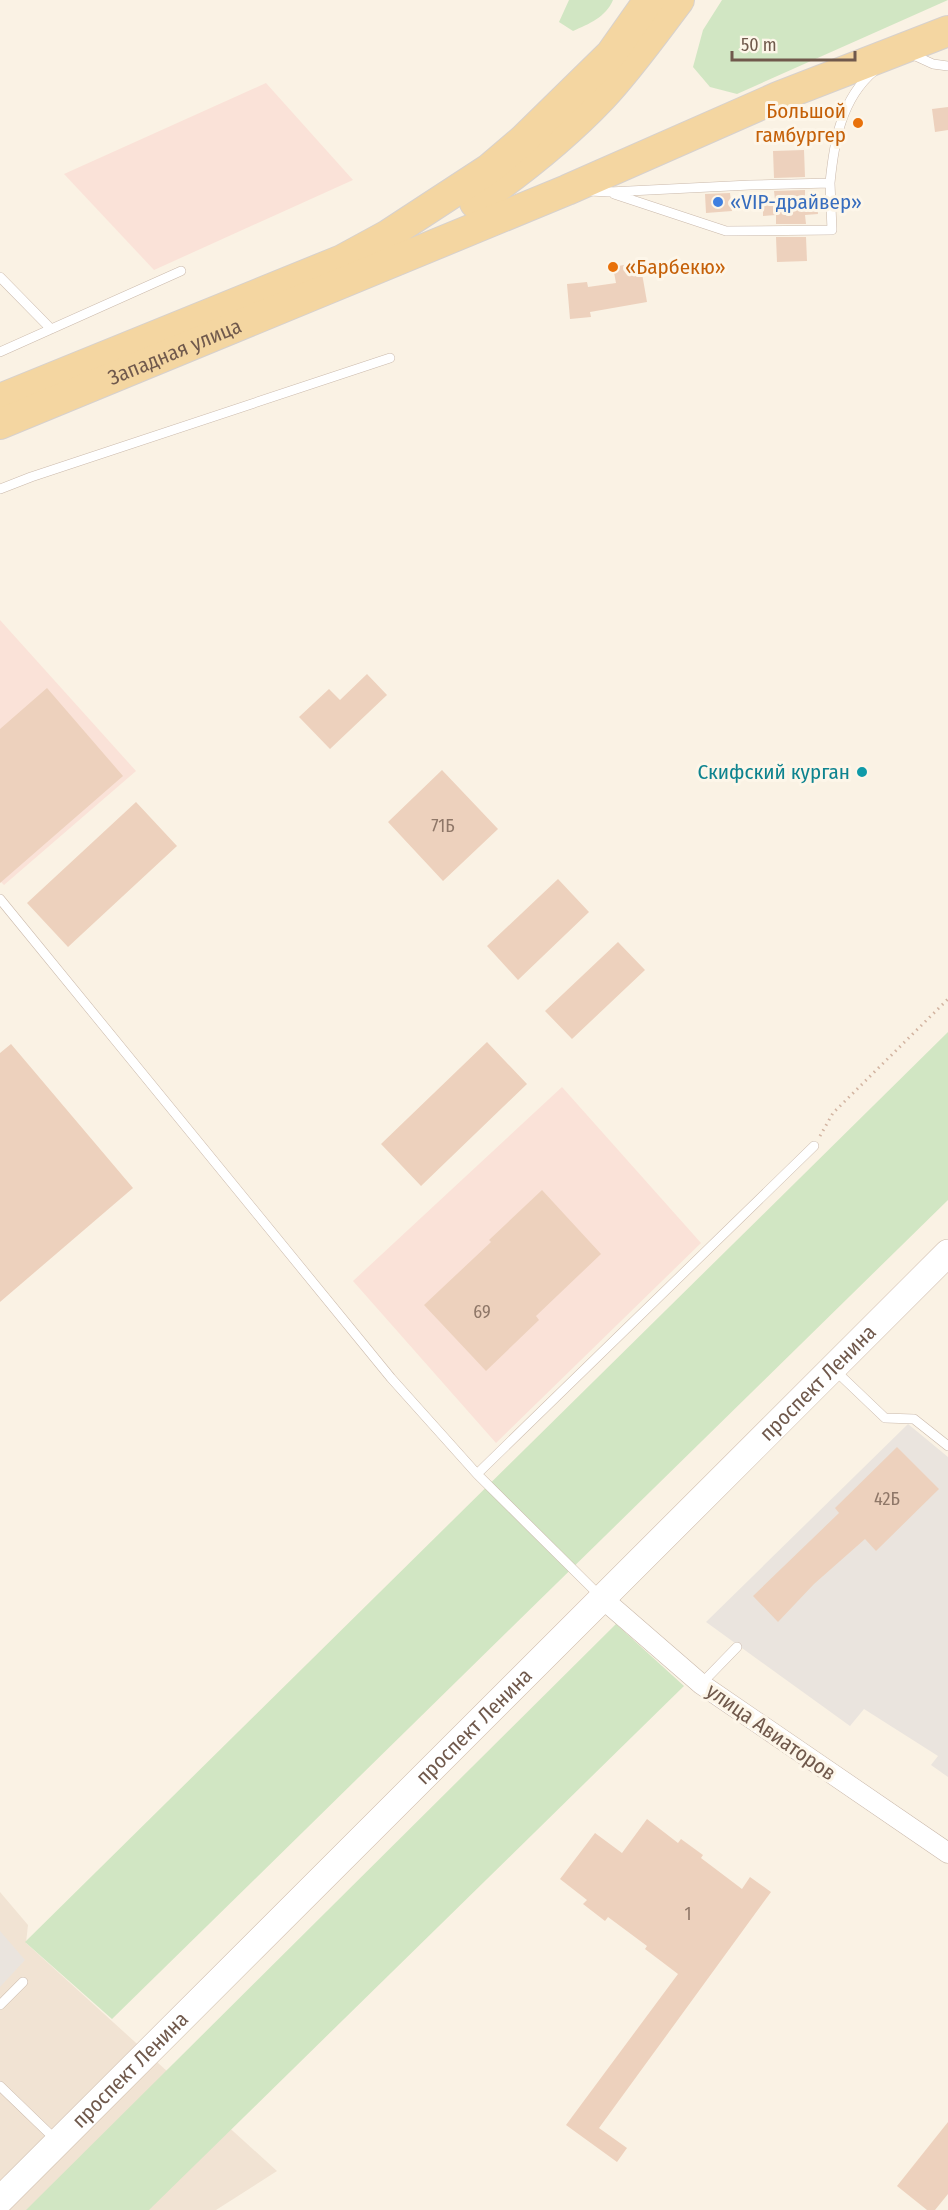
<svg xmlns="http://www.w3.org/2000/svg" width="948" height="2210" font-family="'Fira Sans Condensed',sans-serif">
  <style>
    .residential { fill: #f1e3d3 }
    .commercial { fill: #fae2d8 }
    .industrial { fill: #eae4de }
    .green { fill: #d1e6c3 }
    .building { fill: #edd1bd }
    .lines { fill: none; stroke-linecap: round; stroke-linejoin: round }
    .service-casing { stroke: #cab9ab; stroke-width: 10 }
    .minor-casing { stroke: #cab9ab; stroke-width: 21 }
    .secondary-casing { stroke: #cdbaaa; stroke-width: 28 }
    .primary-casing { stroke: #d7d1cd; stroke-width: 32 }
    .path { stroke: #d2b4a1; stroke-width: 3; stroke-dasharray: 1.5 4.5; stroke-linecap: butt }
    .service { stroke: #fff; stroke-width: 9 }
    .minor { stroke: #fff; stroke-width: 20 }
    .secondary { stroke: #fff; stroke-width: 27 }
    .primary { stroke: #f4d6a1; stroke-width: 30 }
    .food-dot { fill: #e8710a; stroke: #fdf6e9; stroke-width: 2 }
    .shop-dot { fill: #3f7fe0; stroke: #fdf6e9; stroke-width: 2 }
    .culture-dot { fill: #0f9aa8; stroke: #fdf6e9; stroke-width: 2 }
    .labels { text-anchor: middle; stroke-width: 6; stroke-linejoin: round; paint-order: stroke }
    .number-label { font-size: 18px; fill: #8f7768 }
    .food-label { font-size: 21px; fill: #c56008; stroke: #fdf6e9; text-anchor: end }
    .shop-label { font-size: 21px; fill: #366cbe; stroke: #fdf6e9; text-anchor: start }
    .street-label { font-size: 21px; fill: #70594c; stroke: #fdf6e9 }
    .culture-label { font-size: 21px; fill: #0d838f; stroke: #fdf6e9; text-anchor: end }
  </style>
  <rect width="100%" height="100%" fill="#faf2e4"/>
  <path class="residential" d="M0,1892L28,1925L26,1943L277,2171L216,2210H0Z"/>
  <path class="commercial" d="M266,83L353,180L154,270L64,174Z
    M0,620L136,771L4,885L0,881Z
    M562,1087L701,1243L496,1443L353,1281Z"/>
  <path class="industrial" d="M908,1424L948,1457V1777L931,1765L938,1756L864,1709L850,1726L706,1622Z
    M0,1931L25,1960L0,1987Z"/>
  <path class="green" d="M569,0H613C606,17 589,24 573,31L559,22Z
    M722,0H948L737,94L710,87L693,67L703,30Z
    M948,1032V1200L112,2019L25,1942Z
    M616,1624L684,1686L149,2210H26Z"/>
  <path class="building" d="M948,107V130L935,132L932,109Z
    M804,150L805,177L774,178L773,151Z
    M805,190V200L817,199L818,214L805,215L806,224H776V215L763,216V200H775L774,191Z
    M730,193L732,211L706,213L705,194Z
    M776,237H806L807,261L777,262Z
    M640,262L647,302L590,312L591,317L570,319L567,284L587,282L588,287L616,283L613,267Z
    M367,674L387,695L330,749L299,717L329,689L340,700Z
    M47,688L123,776L0,883V729Z
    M442,770L498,829L443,881L388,822Z
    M136,802L177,846L68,947L27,903Z
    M558,879L589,912L518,980L487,946Z
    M618,942L645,970L572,1039L545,1011Z
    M487,1042L527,1084L421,1186L381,1144Z
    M11,1044L133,1188L0,1302V1053Z
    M542,1190L601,1254L536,1316L539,1320L486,1371L424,1305L491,1242L489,1240Z
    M897,1447L939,1489L876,1551L865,1539L814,1584L778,1622L753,1596L839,1513L835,1508Z
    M647,1819L678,1843L681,1839L703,1855L701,1858L742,1889L750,1877L771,1892L599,2128L627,2148L617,2162L566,2125L678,1974L645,1949L647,1946L608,1917L605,1921L583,1904L587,1900L560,1879L595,1833L622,1853Z
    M948,2122V2194L935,2210H927L897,2186Z"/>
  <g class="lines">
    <defs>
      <path id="service" d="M909,53L933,64L948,66
        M590,191L609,192L750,185L830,183C834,142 841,99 874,71
        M614,194L726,231L832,230L830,183
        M0,277L51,329
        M0,352L181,271
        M0,489L31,477L390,358
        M0,899L391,1378L477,1474L601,1597
        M842,1377L885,1418L914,1419L948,1446
        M477,1474L814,1146
        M701,1684L737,1647
        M0,2005L23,1982
        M0,2086L56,2140"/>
      <path id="minor" d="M603,1599L701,1684L948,1853"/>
      <g id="secondary">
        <path id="s1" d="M0,2200L948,1253"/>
      </g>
      <g id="primary">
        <path d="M475,203C520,172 564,137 602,97C630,67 654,33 679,0"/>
        <path d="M0,399L342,260L388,235L489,169L523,140L611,54L649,0"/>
        <path id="s2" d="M0,424L567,190L778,97L948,31"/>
      </g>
    </defs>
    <use href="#service" class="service-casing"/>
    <use href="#minor" class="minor-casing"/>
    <use href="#secondary" class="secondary-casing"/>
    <use href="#primary" class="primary-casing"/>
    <path class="path" d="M820,1136L833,1113L948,999"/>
    <use href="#service" class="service"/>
    <use href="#minor" class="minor"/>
    <use href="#secondary" class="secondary"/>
    <use href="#primary" class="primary"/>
  </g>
  <g class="food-dot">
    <circle cx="858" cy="123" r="6"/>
    <circle cx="613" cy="267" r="6"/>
  </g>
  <circle class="shop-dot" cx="718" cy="202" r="6"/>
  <circle class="culture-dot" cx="862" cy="772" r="6"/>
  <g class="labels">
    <g class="number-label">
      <text x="443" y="832">71Б</text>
      <text x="482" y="1318">69</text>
      <text x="887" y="1505">42Б</text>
      <text x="688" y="1920">1</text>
    </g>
    <g class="food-label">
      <text x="846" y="118">Большой<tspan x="846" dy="24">гамбургер</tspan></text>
      <text x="625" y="274" text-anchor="start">«Барбекю»</text>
    </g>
    <g class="shop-label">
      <text x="730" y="209">«VIP-драйвер»</text>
    </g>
    <g class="street-label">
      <text dy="7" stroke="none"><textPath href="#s2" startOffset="189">Западная улица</textPath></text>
      <text dy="7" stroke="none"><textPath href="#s1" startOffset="1156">проспект Ленина</textPath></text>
      <text dy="7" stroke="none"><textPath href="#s1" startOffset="670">проспект Ленина</textPath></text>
      <text transform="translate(771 1732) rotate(35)" y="7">улица Авиаторов</text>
      <text dy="7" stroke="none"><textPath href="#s1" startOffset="184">проспект Ленина</textPath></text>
    </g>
    <g class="culture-label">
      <text x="850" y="779">Скифский курган</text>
    </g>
  </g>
  <path d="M732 51v9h123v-9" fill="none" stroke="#70594c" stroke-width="3"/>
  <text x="741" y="51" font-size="18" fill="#70594c" stroke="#fdf6e9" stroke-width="4.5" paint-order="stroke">50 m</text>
</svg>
